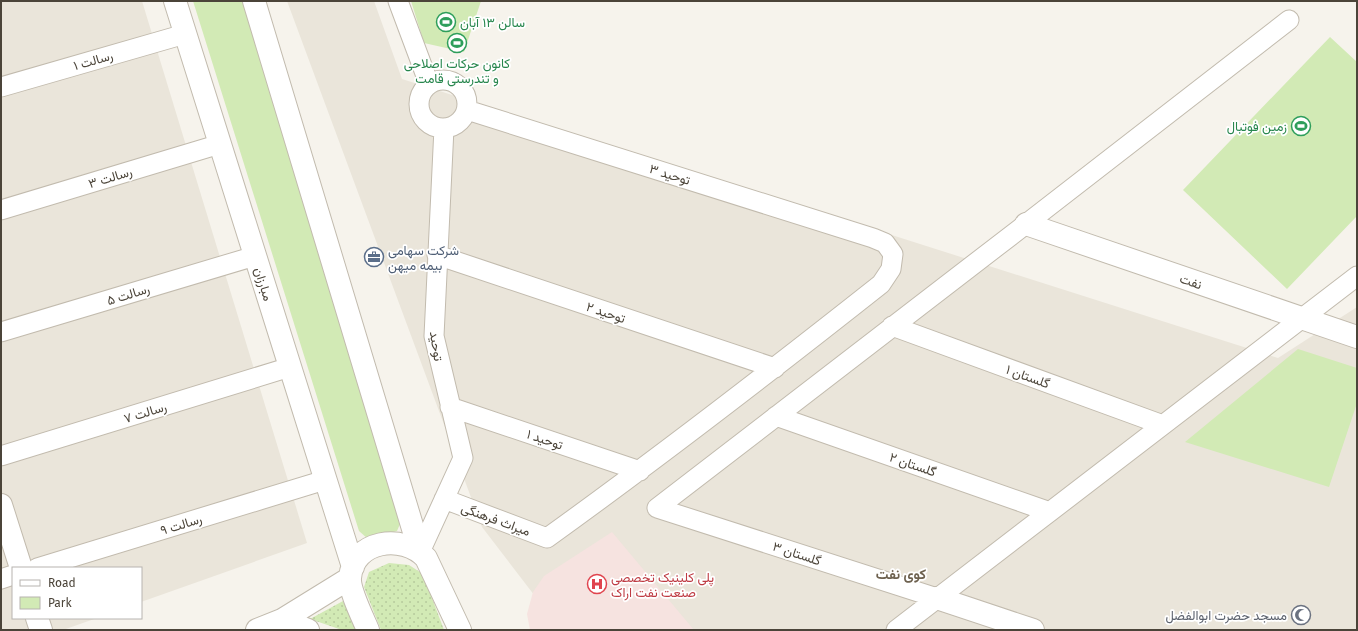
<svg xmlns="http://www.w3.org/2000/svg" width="1358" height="631" font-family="'Fira Sans',Vazirmatn,sans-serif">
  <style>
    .residential { fill: #eae5da }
    .medical { fill: #f6e3e0 }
    .grass { fill: url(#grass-dots) }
    .park { fill: #d2eab5 }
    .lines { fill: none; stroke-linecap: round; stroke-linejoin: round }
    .minor-casing { stroke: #c2bbae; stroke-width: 21 }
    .tertiary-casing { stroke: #c2bbae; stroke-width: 24 }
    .minor { stroke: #fff; stroke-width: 19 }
    .tertiary { stroke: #fff; stroke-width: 22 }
    .labels { text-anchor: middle; stroke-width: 3.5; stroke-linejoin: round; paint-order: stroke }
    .leisure-label { font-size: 13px; fill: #27864d; stroke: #fff; text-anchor: start }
    .street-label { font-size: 13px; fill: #4b4439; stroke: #fff }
    .service-label { font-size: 13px; fill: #4e5e75; stroke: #fff; text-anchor: start }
    .health-label { font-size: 13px; fill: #be3a42; stroke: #fff; text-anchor: start }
    .worship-label { font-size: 13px; fill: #5b616d; stroke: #fff; text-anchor: end }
    .neighbourhood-label { font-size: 14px; font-weight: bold; fill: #6e6250; stroke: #fff }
  </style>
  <defs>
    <pattern id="grass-dots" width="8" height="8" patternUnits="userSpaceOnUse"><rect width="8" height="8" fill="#d2eab5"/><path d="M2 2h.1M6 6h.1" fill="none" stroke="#b6ca9c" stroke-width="1.8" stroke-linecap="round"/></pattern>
  </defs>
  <rect width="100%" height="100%" fill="#f6f3ec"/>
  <path class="residential" d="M1,1H142L307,543L141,602V568H13V618H97L63,630H1Z
    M287,1H374L402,79L1278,358L1357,307V630H561L482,527Z"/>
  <path class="medical" d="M612,532L694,630H530L527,614L533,592L544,576Z"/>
  <path class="grass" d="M389,563L409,565L423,574L444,630H381L364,587L369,572Z
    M343,601L356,630H342L310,619Z"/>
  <path class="park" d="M193,1H244L403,517L397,531L368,539L359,531Z
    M411,1H481L464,52L424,43Z
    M1330,37L1357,62V216L1287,289L1183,190Z
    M1298,349L1357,368V403L1329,487L1185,442Z"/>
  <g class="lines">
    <defs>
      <path id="minor" d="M398,1L429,84
        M419 104a24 24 0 1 1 48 0a24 24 0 1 1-48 0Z
        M1,87L185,34
        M1,210L220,144
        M437,255L775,368
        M892,326L1163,425
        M1,332L255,256
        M450,407L640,471
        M776,416L1050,512
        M1,456L290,367
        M444,499L547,538C661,456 771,371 881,284L891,269L893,254L885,243L873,238L467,110
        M657,508L1026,224L1289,20
        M657,508L937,598
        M420,552L463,458L434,336L444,128
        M37,568L325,480
        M1,579L13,575
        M896,630L1357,276"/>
      <path id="tertiary" d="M175,1L353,567
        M254,1L420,552
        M1026,224L1357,337
        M1,505L21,568
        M937,598L1033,630
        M37,618L41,630
        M282,620L308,630
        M257,630L282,620L350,578
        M368,630C363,618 349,590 350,578C353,540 403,533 426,558L460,630"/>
    </defs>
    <use href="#minor" class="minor-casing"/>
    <use href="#tertiary" class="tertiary-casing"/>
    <use href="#minor" class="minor"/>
    <use href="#tertiary" class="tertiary"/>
  </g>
  <defs>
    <symbol id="stadium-ring" viewBox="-11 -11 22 22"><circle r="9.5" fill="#fff" stroke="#2e9e5b" stroke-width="1.5"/><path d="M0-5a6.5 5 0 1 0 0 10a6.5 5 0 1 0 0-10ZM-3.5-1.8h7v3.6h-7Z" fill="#2e9e5b"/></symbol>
    <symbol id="office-ring" viewBox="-11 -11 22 22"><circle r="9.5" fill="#fff" stroke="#5c6f8a" stroke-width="1.5"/><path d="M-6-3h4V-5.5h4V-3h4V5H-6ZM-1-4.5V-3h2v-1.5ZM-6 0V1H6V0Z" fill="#5c6f8a"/></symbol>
    <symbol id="hospital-ring" viewBox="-11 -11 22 22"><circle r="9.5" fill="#fff" stroke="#e0444e" stroke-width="1.5"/><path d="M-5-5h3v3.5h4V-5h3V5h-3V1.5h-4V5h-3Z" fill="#e0444e"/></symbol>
    <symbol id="mosque-ring" viewBox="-11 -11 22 22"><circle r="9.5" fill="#fff" stroke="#6b7280" stroke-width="1.5"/><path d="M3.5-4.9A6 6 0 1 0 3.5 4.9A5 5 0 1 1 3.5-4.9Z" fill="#6b7280"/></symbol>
  </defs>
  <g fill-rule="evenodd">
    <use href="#stadium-ring" x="435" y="11" width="22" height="22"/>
    <use href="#stadium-ring" x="446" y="32" width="22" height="22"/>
    <use href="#stadium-ring" x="1290" y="115" width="22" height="22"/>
    <use href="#office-ring" x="363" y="246" width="22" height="22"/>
    <use href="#hospital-ring" x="586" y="573" width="22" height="22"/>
    <use href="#mosque-ring" x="1290" y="604" width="22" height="22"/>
  </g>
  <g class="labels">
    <g class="leisure-label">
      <text x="460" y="27">سالن ۱۳ آبان</text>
      <text x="457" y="68" text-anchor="middle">کانون حرکات اصلاحی<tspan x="457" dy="15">و تندرستی قامت</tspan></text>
      <text x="1287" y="131" text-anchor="end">زمین فوتبال</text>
    </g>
    <g class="street-label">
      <text transform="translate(93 60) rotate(-16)" y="5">رسالت ۱</text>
      <text transform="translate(670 174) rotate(17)" y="5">توحید ۳</text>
      <text transform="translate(110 177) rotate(-17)" y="5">رسالت ۳</text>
      <text transform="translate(1191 281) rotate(19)" y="5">نفت</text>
      <text transform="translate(264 284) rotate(73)" y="5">مبارزان</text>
      <text transform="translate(128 294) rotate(-17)" y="5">رسالت ۵</text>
      <text transform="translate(606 312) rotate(19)" y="5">توحید ۲</text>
      <text transform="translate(437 346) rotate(81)" y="5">توحید</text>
      <text transform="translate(1028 376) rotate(20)" y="5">گلستان ۱</text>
      <text transform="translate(145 412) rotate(-17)" y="5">رسالت ۷</text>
      <text transform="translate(545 439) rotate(19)" y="5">توحید ۱</text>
      <text transform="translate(913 464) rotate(19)" y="5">گلستان ۲</text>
      <text transform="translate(496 519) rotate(20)" y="5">میراث فرهنگی</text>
      <text transform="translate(181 524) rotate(-17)" y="5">رسالت ۹</text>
      <text transform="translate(797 553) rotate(18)" y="5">گلستان ۳</text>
    </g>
    <g class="service-label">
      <text x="388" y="255">شرکت سهامی<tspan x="388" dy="15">بیمه میهن</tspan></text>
    </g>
    <g class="health-label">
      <text x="611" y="582">پلی کلینیک تخصصی<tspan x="611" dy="15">صنعت نفت اراک</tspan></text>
    </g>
    <g class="worship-label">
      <text x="1287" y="620">مسجد حضرت ابوالفضل</text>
    </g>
    <g class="neighbourhood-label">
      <text x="901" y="579">کوی نفت</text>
    </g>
  </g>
  <rect width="1358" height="631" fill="none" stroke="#4b4439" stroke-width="4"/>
  <rect x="12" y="567" width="130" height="52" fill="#ffffff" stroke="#b7b4b0"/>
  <rect x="20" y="580" width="20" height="6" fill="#ffffff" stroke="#b7b4b0"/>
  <text x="48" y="587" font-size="12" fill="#4b4439">Road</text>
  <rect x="20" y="597" width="20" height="12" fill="#d2eab5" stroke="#b7b4b0"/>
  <text x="48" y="607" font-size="12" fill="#4b4439">Park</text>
</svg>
